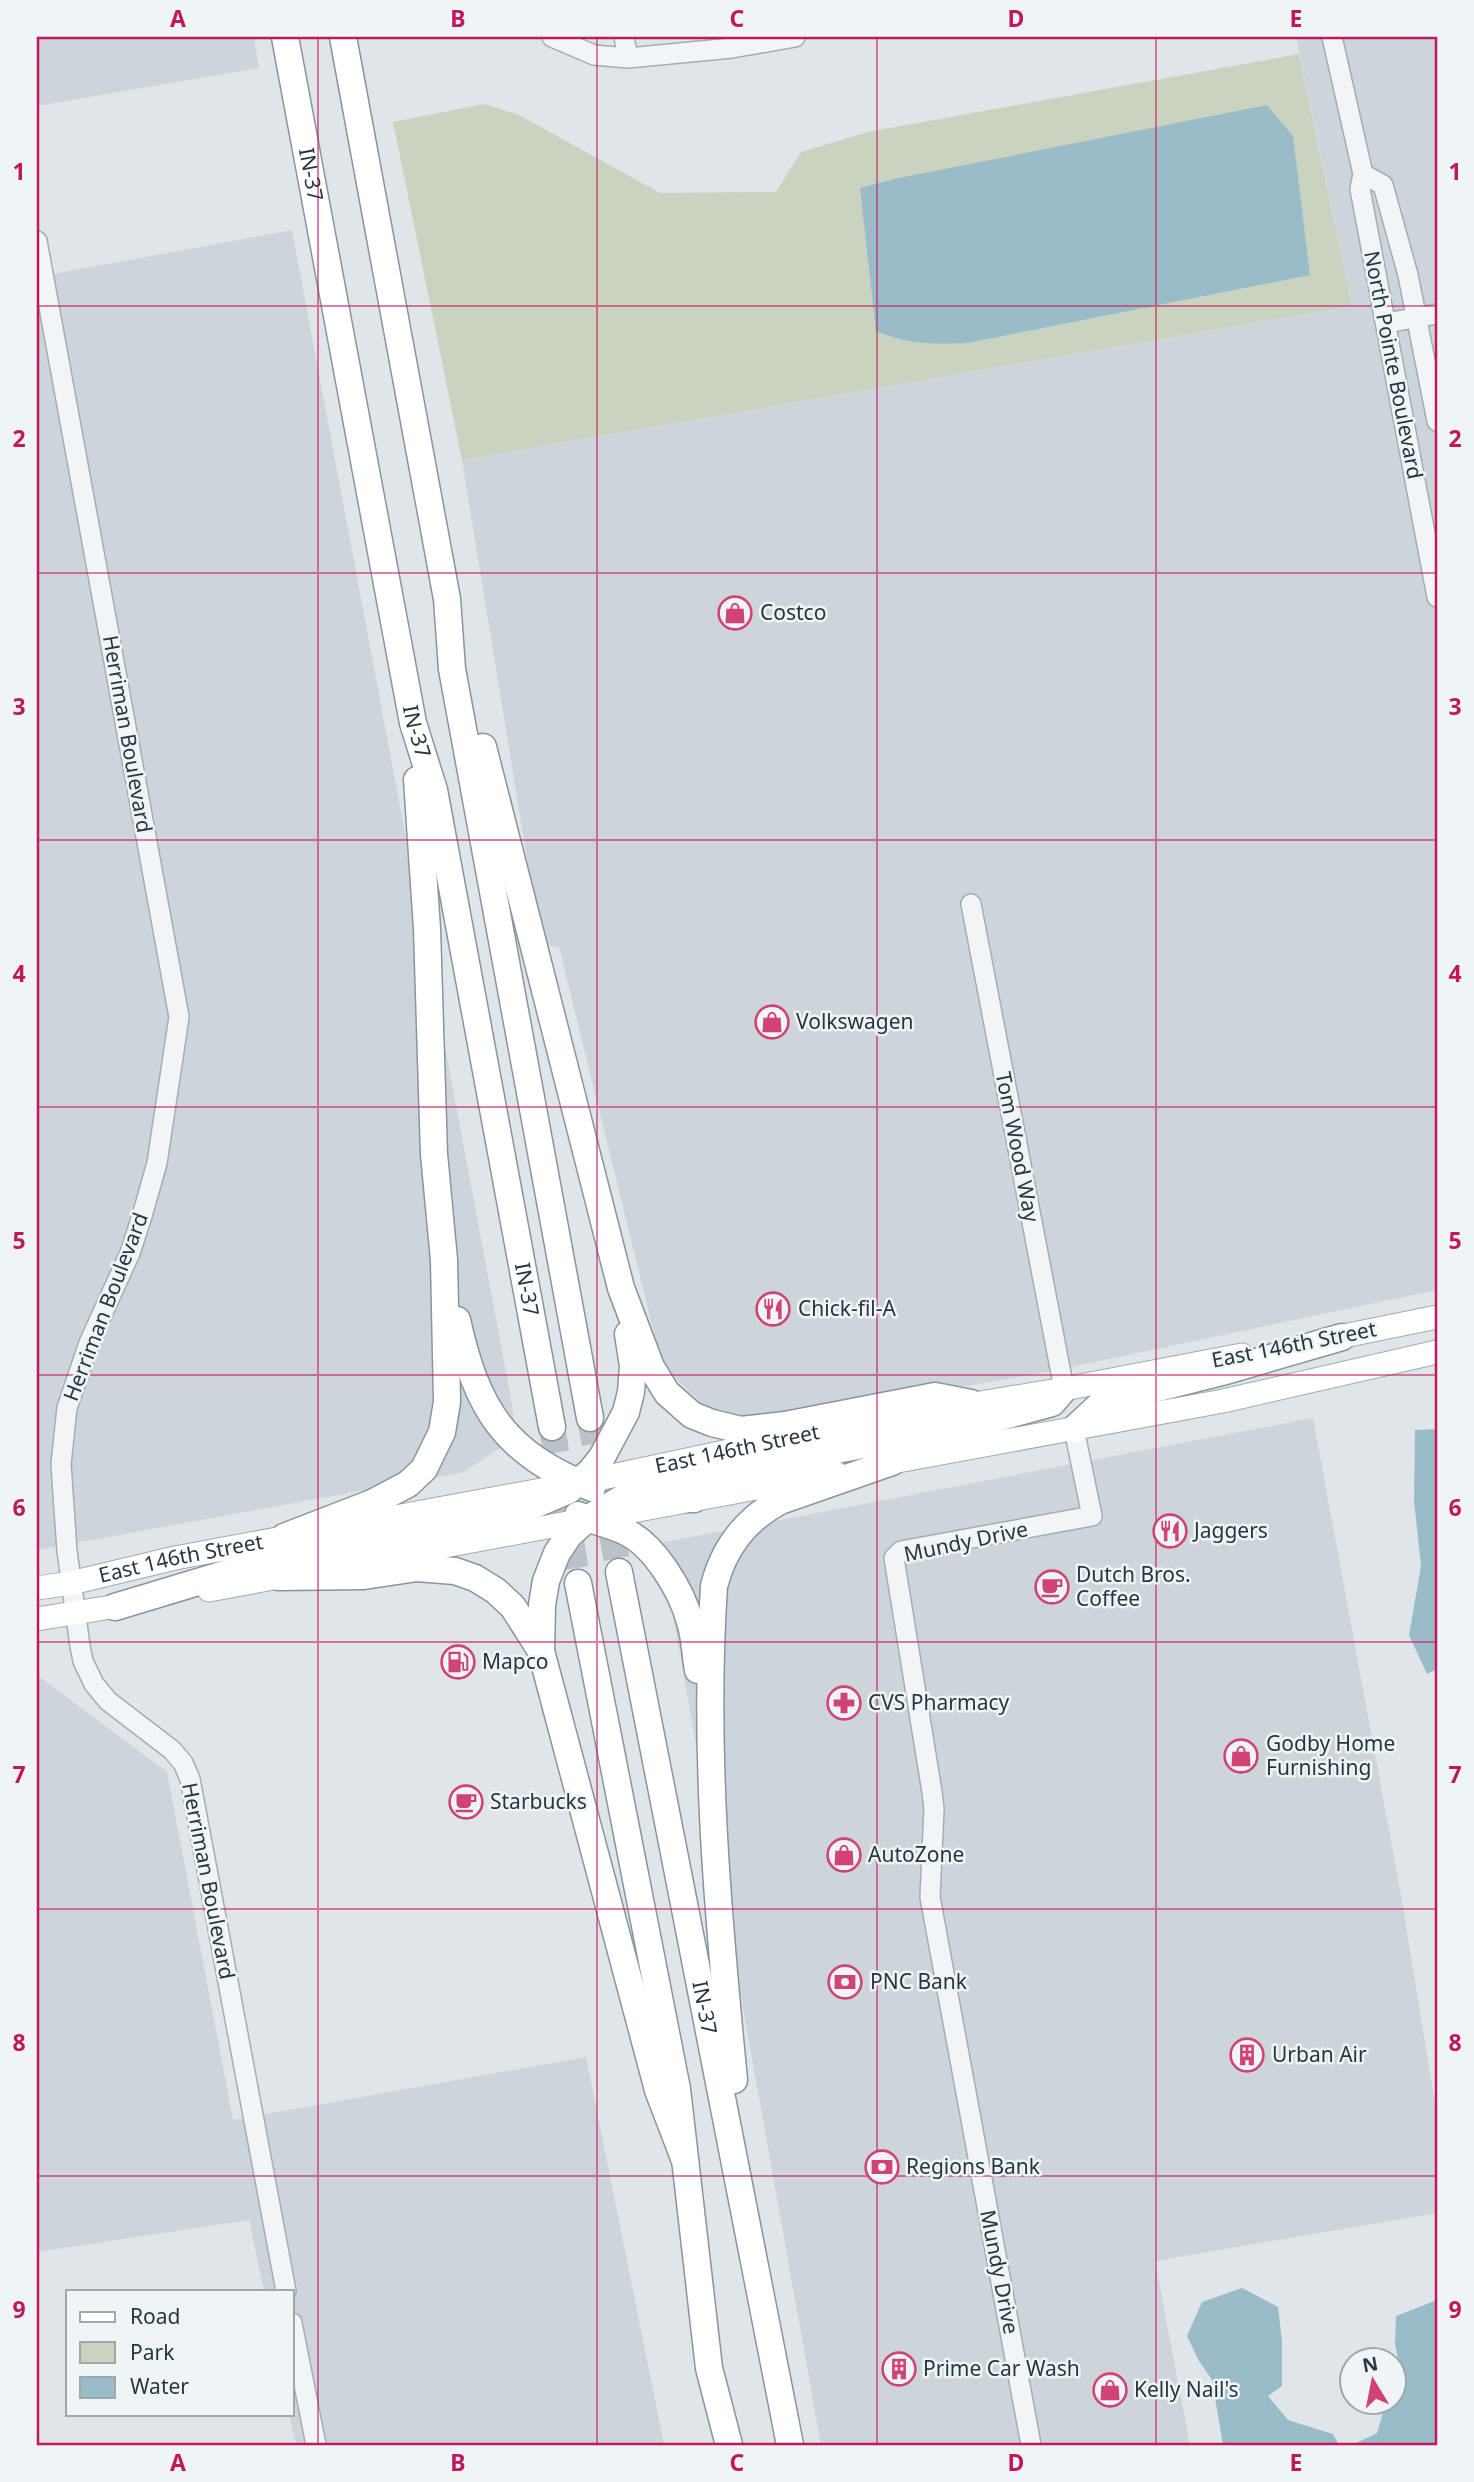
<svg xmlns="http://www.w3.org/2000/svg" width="1474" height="2482" font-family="'Noto Sans',sans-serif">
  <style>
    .built { fill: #cdd5db }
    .green { fill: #c9d3c0 }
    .water { fill: #9abcc9 }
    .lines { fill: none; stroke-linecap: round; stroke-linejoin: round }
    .highway-tunnel { stroke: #bac2c7; stroke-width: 26; stroke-dasharray: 26 13; stroke-linecap: butt }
    .minor-casing { stroke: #a4adb3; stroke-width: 22 }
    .major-casing { stroke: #9eacb4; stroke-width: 25 }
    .highway-casing { stroke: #86969f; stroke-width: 29 }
    .minor { stroke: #f2f5f7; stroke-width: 19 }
    .major { stroke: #fff; stroke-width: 23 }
    .highway { stroke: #fff; stroke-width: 26 }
    .grid { fill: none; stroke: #c2185b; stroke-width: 2; stroke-opacity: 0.55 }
    .labels { text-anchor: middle; stroke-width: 5; stroke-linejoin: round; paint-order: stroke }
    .street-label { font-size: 21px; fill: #283640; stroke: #eff4f6 }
    .poi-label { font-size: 21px; fill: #283640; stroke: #eff4f6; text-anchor: start }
    .neatline { fill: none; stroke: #c2185b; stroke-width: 2.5 }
    .grid-label { font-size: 23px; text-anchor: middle; font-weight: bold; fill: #c2185b }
  </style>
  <rect width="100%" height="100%" fill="#dfe5e9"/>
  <path class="built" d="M37,37H254L259,68L37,106Z
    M1296,37H1437V1290L1047,1372L767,1420L731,1422L708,1410L667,1370L656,1341L559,947L541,945L462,460L1352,306Z
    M292,230L512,1404L514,1426L506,1444L464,1472L37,1550V277Z
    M1313,1418L1401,1895L1437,2116V2213L1155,2261L1190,2445H821L660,1543Z
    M37,1675L167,1772L233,2120L586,2057L664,2445H296L289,2414H292V2291H264L249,2220L37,2252Z"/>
  <path class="green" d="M1299,54L1352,306L462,460L393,122L484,104L519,115L660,193L776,192L801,152L868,132Z"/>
  <path class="water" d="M1267,105L1293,136L1310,275L967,343C932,344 909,345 876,331L860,188L899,178Z
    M1437,1429V1669L1427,1674L1409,1635L1421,1566L1414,1501L1415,1430Z
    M1242,2288L1278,2307L1282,2341V2386L1268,2396L1288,2420L1333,2434L1339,2445H1223L1212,2380L1199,2361L1187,2336L1202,2302Z
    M1437,2300V2445H1352L1377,2433L1386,2402H1394V2388L1401,2375L1395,2344L1396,2316Z"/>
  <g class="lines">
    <path class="highway-tunnel" d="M590,1418L619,1572
      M552,1427L578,1583"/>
    <defs>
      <path id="minor" d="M552,37L594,55L628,58L732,48L795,37
        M624,37L628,58
        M1332,37L1363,174L1360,189L1437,597
        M1363,174L1383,185L1408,275L1437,421
        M37,241L179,1017L157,1163L142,1216L130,1253L89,1343L67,1408L61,1464L67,1551L80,1646L83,1661L94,1684L108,1701L172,1750L183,1763L190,1779L286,2291
        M1386,323L1437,314
        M971,904L1064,1389
        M292,2323L316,2445
        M1031,2445L930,1897L934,1809L932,1792L894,1558L901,1551L1092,1516L1074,1429"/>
      <g id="major">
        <path d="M1324,1340L1437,1317"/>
        <path d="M876,1465L1223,1401L1437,1352"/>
        <path id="s1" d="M37,1588L71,1583L175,1558L579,1483L856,1424L1064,1389L1242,1355"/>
        <path d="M209,1590L836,1473"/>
        <path d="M37,1619L130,1604"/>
      </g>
      <g id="highway">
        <path id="s2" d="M285,37L413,723L434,790L552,1427"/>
        <path d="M343,37L447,599L452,669L590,1418"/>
        <path d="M483,747L621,1288L651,1367L667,1393L692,1415L712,1423L741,1430L785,1425L935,1396L971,1403"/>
        <path d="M457,1320C477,1410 504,1453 592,1488"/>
        <path d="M1074,1429L1103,1402L1222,1372L1342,1337"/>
        <path d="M646,1498L694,1499"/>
        <path d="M578,1515C593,1521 609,1524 624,1531C654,1544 682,1591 690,1622C695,1637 695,1654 698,1670"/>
        <path d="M284,1537L372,1503L408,1484L424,1469L442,1432L447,1402L444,1260L434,1154L427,929L417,780"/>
        <path id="s3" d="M619,1572L790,2445"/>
        <path d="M278,1577L364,1576L417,1568L455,1571L475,1578L496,1591L513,1607L541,1651"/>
        <path d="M578,1583L677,2089L709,2368L729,2445"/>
        <path d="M115,1607L271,1560L518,1512L569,1490L591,1471L602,1457L626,1412L631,1392L633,1366L628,1334"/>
        <path d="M734,2080C718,1916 703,1751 714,1586C724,1547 745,1520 780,1501L892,1462"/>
        <path d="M684,2158L658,2090L541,1651L542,1605L546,1581L557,1553L569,1535L587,1519L628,1495L643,1488L725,1471L979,1423L1052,1403L1064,1389"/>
      </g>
    </defs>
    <use href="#minor" class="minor-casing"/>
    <use href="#major" class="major-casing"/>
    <use href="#highway" class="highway-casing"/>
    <use href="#minor" class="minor"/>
    <use href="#major" class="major"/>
    <use href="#highway" class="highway"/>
  </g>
  <path class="grid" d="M318,37V2445M597,37V2445M877,37V2445M1156,37V2445M37,306H1437M37,573H1437M37,840H1437M37,1107H1437M37,1375H1437M37,1642H1437M37,1909H1437M37,2176H1437"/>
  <defs>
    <symbol id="shop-ring" viewBox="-11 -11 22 22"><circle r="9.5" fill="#eff4f6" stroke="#d04278" stroke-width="1.5"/><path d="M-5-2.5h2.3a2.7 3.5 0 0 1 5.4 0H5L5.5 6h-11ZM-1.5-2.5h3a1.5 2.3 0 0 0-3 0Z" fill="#d04278"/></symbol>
    <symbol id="restaurant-ring" viewBox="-11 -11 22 22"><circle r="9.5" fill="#eff4f6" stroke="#d04278" stroke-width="1.5"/><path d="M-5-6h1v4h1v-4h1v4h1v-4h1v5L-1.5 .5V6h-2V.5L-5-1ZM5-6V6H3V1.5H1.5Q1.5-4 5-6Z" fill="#d04278"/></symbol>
    <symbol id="cafe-ring" viewBox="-11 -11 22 22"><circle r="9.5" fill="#eff4f6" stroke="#d04278" stroke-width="1.5"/><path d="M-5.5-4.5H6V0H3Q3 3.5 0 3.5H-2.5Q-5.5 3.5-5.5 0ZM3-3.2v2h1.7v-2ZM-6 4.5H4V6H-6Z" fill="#d04278"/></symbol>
    <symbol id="fuel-ring" viewBox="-11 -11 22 22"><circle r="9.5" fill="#eff4f6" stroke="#d04278" stroke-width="1.5"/><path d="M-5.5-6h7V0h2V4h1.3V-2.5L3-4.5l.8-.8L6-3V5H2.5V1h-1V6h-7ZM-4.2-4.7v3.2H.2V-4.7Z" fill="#d04278"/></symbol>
    <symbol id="pharmacy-ring" viewBox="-11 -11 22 22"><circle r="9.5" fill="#eff4f6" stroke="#d04278" stroke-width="1.5"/><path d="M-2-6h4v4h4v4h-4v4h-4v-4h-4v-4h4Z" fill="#d04278"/></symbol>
    <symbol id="bank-ring" viewBox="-11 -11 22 22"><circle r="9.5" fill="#eff4f6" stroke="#d04278" stroke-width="1.5"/><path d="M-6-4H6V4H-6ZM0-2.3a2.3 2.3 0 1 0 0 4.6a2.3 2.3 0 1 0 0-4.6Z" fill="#d04278"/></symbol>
    <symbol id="building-ring" viewBox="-11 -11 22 22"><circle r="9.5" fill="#eff4f6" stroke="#d04278" stroke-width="1.5"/><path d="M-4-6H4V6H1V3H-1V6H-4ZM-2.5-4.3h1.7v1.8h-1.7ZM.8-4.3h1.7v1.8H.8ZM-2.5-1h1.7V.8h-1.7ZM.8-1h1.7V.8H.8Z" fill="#d04278"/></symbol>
  </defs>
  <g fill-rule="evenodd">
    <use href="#shop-ring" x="716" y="594" width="38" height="38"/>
    <use href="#shop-ring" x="753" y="1003" width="38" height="38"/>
    <use href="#restaurant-ring" x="754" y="1290" width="38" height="38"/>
    <use href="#restaurant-ring" x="1151" y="1512" width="38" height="38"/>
    <use href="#cafe-ring" x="1033" y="1568" width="38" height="38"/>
    <use href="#fuel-ring" x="439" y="1643" width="38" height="38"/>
    <use href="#pharmacy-ring" x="825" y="1684" width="38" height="38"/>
    <use href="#shop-ring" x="1222" y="1737" width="38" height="38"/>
    <use href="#cafe-ring" x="447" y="1783" width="38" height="38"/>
    <use href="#shop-ring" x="825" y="1836" width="38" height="38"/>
    <use href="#bank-ring" x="826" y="1963" width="38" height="38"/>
    <use href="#building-ring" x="1228" y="2036" width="38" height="38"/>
    <use href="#bank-ring" x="863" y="2148" width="38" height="38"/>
    <use href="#building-ring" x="880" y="2350" width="38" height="38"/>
    <use href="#shop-ring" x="1091" y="2371" width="38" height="38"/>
  </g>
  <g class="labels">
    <g class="street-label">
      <text dy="7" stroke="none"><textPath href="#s2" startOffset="140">IN-37</textPath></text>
      <text transform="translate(1393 365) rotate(79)" y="7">North Pointe Boulevard</text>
      <text dy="7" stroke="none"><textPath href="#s2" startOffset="707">IN-37</textPath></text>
      <text transform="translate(127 734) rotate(80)" y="7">Herriman Boulevard</text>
      <text transform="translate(1017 1147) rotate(79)" y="7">Tom Wood Way</text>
      <text dy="7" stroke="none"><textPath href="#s2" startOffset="1276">IN-37</textPath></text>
      <text transform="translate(106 1307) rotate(-69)" y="7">Herriman Boulevard</text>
      <text transform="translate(1294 1345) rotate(-11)" y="7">East 146th Street</text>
      <text dy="7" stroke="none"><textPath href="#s1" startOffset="714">East 146th Street</textPath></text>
      <text transform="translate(966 1542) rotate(-12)" y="7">Mundy Drive</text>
      <text dy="7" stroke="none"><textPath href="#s1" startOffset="147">East 146th Street</textPath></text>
      <text transform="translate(208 1881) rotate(79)" y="7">Herriman Boulevard</text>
      <text dy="7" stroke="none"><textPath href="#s3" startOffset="444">IN-37</textPath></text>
      <text transform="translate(999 2272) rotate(79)" y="7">Mundy Drive</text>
    </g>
    <g class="poi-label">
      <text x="760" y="620">Costco</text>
      <text x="796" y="1029">Volkswagen</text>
      <text x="798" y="1316">Chick-fil-A</text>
      <text x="1194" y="1538">Jaggers</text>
      <text x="1076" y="1582">Dutch Bros.<tspan x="1076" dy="24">Coffee</tspan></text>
      <text x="482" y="1669">Mapco</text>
      <text x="868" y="1710">CVS Pharmacy</text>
      <text x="1266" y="1751">Godby Home<tspan x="1266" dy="24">Furnishing</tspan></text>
      <text x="490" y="1809">Starbucks</text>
      <text x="868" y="1862">AutoZone</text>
      <text x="870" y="1989">PNC Bank</text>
      <text x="1272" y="2062">Urban Air</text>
      <text x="906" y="2174">Regions Bank</text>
      <text x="923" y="2376">Prime Car Wash</text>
      <text x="1134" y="2397">Kelly Nail's</text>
    </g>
  </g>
  <rect width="1474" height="2482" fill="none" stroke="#eff4f6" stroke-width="77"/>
  <rect x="66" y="2290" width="228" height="126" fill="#eff4f6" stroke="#9fa8ad" stroke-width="2"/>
  <rect x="80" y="2312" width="35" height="10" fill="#ffffff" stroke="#9fa8ad" stroke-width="2"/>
  <text x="130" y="2324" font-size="21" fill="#283640">Road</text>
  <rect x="80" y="2342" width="35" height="21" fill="#c9d3c0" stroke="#9fa8ad" stroke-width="2"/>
  <text x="130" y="2360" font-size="21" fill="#283640">Park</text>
  <rect x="80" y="2377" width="35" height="21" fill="#9abcc9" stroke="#9fa8ad" stroke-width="2"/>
  <text x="130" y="2394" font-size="21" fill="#283640">Water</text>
  <g transform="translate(1373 2381) rotate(350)"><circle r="33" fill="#eff4f6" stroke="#9fa8ad" stroke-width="2"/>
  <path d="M0-5L12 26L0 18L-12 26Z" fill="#d04278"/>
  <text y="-10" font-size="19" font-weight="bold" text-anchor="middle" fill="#283640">N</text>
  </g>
  <rect x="38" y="38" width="1398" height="2406" class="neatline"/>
  <g class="grid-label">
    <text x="178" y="27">A</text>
    <text x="458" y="27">B</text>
    <text x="737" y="27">C</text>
    <text x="1016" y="27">D</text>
    <text x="1296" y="27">E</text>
    <text x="19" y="180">1</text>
    <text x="1455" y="180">1</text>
    <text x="19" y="447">2</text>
    <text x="1455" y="447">2</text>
    <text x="19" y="715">3</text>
    <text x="1455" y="715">3</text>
    <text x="19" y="982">4</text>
    <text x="1455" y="982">4</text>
    <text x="19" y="1249">5</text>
    <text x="1455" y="1249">5</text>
    <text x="19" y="1516">6</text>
    <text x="1455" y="1516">6</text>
    <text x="19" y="1783">7</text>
    <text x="1455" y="1783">7</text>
    <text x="19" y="2051">8</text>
    <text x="1455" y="2051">8</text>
    <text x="19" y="2318">9</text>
    <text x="1455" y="2318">9</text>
    <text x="178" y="2471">A</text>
    <text x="458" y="2471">B</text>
    <text x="737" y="2471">C</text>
    <text x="1016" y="2471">D</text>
    <text x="1296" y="2471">E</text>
  </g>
</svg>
